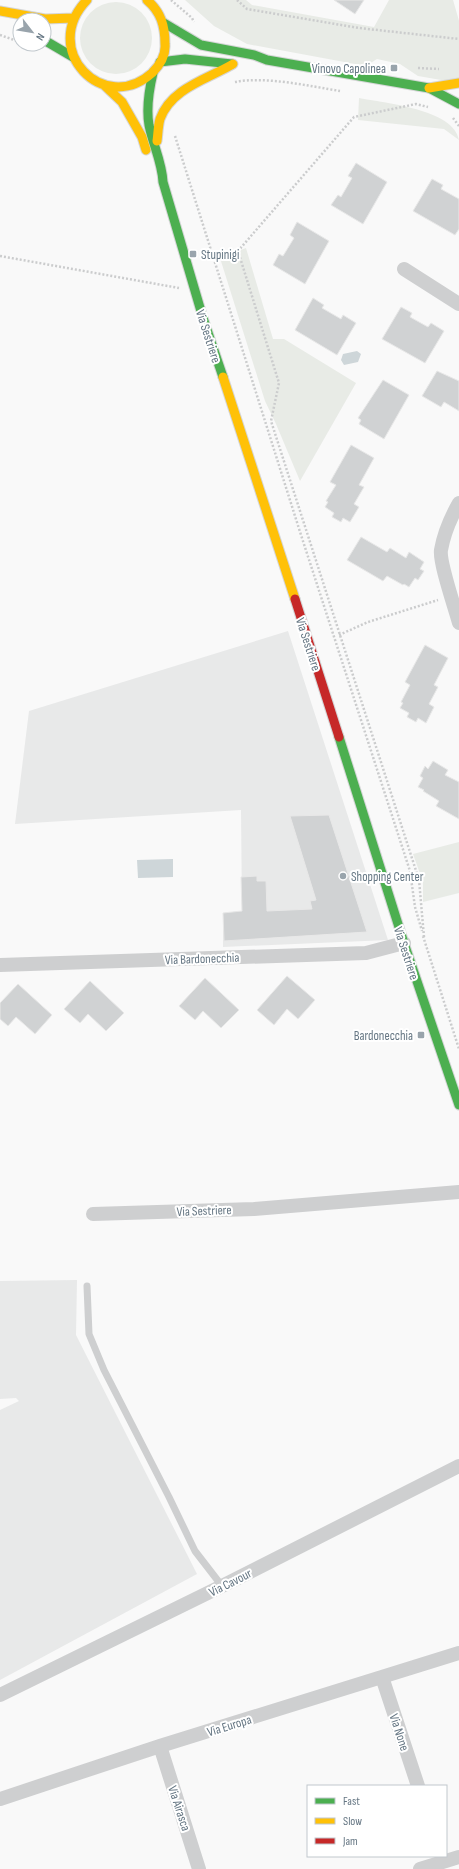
<svg xmlns="http://www.w3.org/2000/svg" width="459" height="1869" font-family="'Sofia Sans Condensed',sans-serif">
  <style>
    .built { fill: #e8e9e9 }
    .green { fill: #e8ebe6 }
    .water { fill: #ced6d9 }
    .building { fill: #d0d2d3; stroke: #e8e8e8 }
    .lines { fill: none; stroke-linecap: round; stroke-linejoin: round }
    .fast-casing { stroke: #d5d6d7; stroke-width: 11 }
    .slow-casing { stroke: #d5d6d7; stroke-width: 11 }
    .jam-casing { stroke: #d5d6d7; stroke-width: 11 }
    .path { stroke: #cbcccd; stroke-width: 2.5; stroke-dasharray: 2 2; stroke-linecap: butt }
    .lane { stroke: #cecfd0; stroke-width: 7 }
    .street { stroke: #cecfd0; stroke-width: 14 }
    .fast { stroke: #4caf50; stroke-width: 9 }
    .slow { stroke: #ffc107; stroke-width: 9 }
    .jam { stroke: #c62828; stroke-width: 9 }
    .poi-dot { fill: #99a4ac; stroke: #fff; stroke-width: 1.5 }
    .labels { text-anchor: middle; stroke-width: 4; stroke-linejoin: round; paint-order: stroke }
    .poi-label { font-size: 13px; fill: #657683; stroke: #fff; text-anchor: end }
    .street-label { font-size: 13px; fill: #657683; stroke: #fff }
  </style>
  <rect width="100%" height="100%" fill="#f9f9f9"/>
  <path class="built" d="M288,631L388,940L223,947V913L242,911L241,810L15,824L29,711Z
    M77,1280L76,1335L197,1574L0,1680V1410L19,1401L16,1398L0,1399V1281Z"/>
  <path class="green" d="M185,0H246L252,5L374,27L389,0H453L459,21V78L447,81L418,76L400,64L377,59L366,66L247,44L214,26Z
    M80 38a36 36 0 1 1 72 0a36 36 0 1 1-72 0Z
    M359,98C384,103 454,109 459,140L444,129L358,120Z
    M246,248L273,339H284L356,383L300,481L276,424L265,401L220,258Z
    M459,842V893L423,902V882L413,854Z"/>
  <path class="water" d="M357,351L361,354L358,362L344,365L341,360L343,354Z
    M173,859V877L138,878L137,860Z"/>
  <path class="building" d="M334,0H364L355,14Z
    M356,163L387,182L363,224L331,205L338,195L341,197L352,178L348,176Z
    M432,179L443,185L441,189L459,199V229L455,235L413,211Z
    M297,222L329,241L305,284L273,265L279,254L283,256L294,238L290,235Z
    M313,298L324,305L322,308L341,319L343,315L356,323L337,355L295,330Z
    M401,307L412,313L410,317L428,327L431,323L444,331L425,363L382,339Z
    M437,371L459,381V411L444,402L441,407L422,396Z
    M383,380L409,395L384,439L359,424L361,420L358,418Z
    M351,445L374,458L359,485L364,487L354,504L359,507L350,522L343,518L341,522L332,517L334,513L325,507L328,502L326,501L336,485L330,482Z
    M361,537L387,552L390,548L406,558L409,552L424,562L420,569L424,571L418,580L415,578L409,587L404,584L403,585L387,576L383,581L347,560Z
    M425,645L448,658L434,685L438,687L429,704L434,707L426,723L418,718L416,722L407,717L409,713L400,708L403,703L401,702L410,685L405,682Z
    M433,761L448,770L445,775L459,782V819L436,806L439,801L423,791L424,790L418,787L423,778L420,776L425,766L428,769Z
    M329,815L367,932L224,941L223,913L242,911L241,877L257,876V881H266L267,911L312,909L310,901L316,900L290,816Z
    M287,976L315,1000L298,1019L287,1009L274,1025L257,1010Z
    M205,978L239,1010L221,1028L203,1011L195,1020L179,1006Z
    M90,981L124,1013L106,1031L88,1014L80,1023L64,1009Z
    M18,984L52,1015L35,1034L16,1017L8,1026L0,1019V1003Z"/>
  <g class="lines">
    <defs>
      <path id="fast" d="M164,23L201,45L254,55L267,60L429,88L459,104
        M44,40L73,57
        M160,62L185,59L232,64
        M153,73C149,90 146,108 149,125C153,145 162,162 163,182L203,318L223,377
        M339,737L404,943L459,1105"/>
      <path id="slow" d="M87,0C39,50 104,116 152,73C160,65 166,55 165,44C165,26 161,12 147,0
        M0,11L45,19L74,18
        M104,85L122,102L142,137L146,150
        M429,88L459,83
        M157,141C158,134 158,126 160,119C171,88 208,79 233,64
        M223,377L295,599"/>
      <path id="jam" d="M295,599L339,737"/>
    </defs>
    <use href="#fast" class="fast-casing"/>
    <use href="#slow" class="slow-casing"/>
    <use href="#jam" class="jam-casing"/>
    <path class="path" d="M171,0L192,18L194,22
      M237,0L247,9L359,28L459,39
      M0,35L20,42
      M418,68L439,69
      M235,82C265,76 309,86 340,91
      M453,118L459,126
      M175,136L301,535L410,871L415,907L422,931
      M0,256L179,288
      M339,635L368,622L438,600
      M423,936L459,1049
      M424,937L419,880L271,421L279,383L238,251L354,117L416,104L428,107"/>
    <path class="lane" d="M87,1286L89,1334L104,1370L169,1497L195,1551L222,1586"/>
    <path class="street" d="M404,269L459,304
      M459,503C451,517 444,533 441,550C439,562 455,608 459,623
      M0,965L366,953L404,943
      M93,1214L254,1209L459,1192
      M382,1677L418,1786
      M0,1695L222,1586L459,1466
      M160,1746L199,1869
      M0,1799L160,1746L459,1653
      M420,1869L459,1857"/>
    <use href="#fast" class="fast"/>
    <use href="#slow" class="slow"/>
    <use href="#jam" class="jam"/>
  </g>
  <g class="poi-dot">
    <rect x="390" y="64" width="8" height="8" rx="2"/>
    <rect x="189" y="250" width="8" height="8" rx="2"/>
    <circle cx="343" cy="876" r="4"/>
    <rect x="417" y="1031" width="8" height="8" rx="2"/>
  </g>
  <g class="labels">
    <g class="poi-label">
      <text x="386" y="73">Vinovo Capolinea</text>
      <text x="201" y="259" text-anchor="start">Stupinigi</text>
      <text x="351" y="881" text-anchor="start">Shopping Center</text>
      <text x="413" y="1040">Bardonecchia</text>
    </g>
    <g class="street-label">
      <text transform="translate(209 336) rotate(72)" y="5">Via Sestriere</text>
      <text transform="translate(309 644) rotate(72)" y="5">Via Sestriere</text>
      <text transform="translate(407 953) rotate(72)" y="5">Via Sestriere</text>
      <text transform="translate(202 958) rotate(-2)" y="5">Via Bardonecchia</text>
      <text transform="translate(204 1210) rotate(-2)" y="5">Via Sestriere</text>
      <text transform="translate(230 1582) rotate(-27)" y="5">Via Cavour</text>
      <text transform="translate(229 1725) rotate(-17)" y="5">Via Europa</text>
      <text transform="translate(400 1732) rotate(72)" y="5">Via None</text>
      <text transform="translate(180 1808) rotate(72)" y="5">Via Airasca</text>
    </g>
  </g>
  <rect x="307" y="1785" width="140" height="72" fill="#ffffff" stroke="#c1c8cd"/>
  <rect x="315" y="1798" width="20" height="6" fill="#4caf50" stroke="#c1c8cd"/>
  <text x="343" y="1805" font-size="12" fill="#657683">Fast</text>
  <rect x="315" y="1818" width="20" height="6" fill="#ffc107" stroke="#c1c8cd"/>
  <text x="343" y="1825" font-size="12" fill="#657683">Slow</text>
  <rect x="315" y="1838" width="20" height="6" fill="#c62828" stroke="#c1c8cd"/>
  <text x="343" y="1845" font-size="12" fill="#657683">Jam</text>
  <g transform="translate(32 32) rotate(121)"><circle r="19" fill="#ffffff" stroke="#c1c8cd"/>
  <path d="M0-3L7 15L0 10L-7 15Z" fill="#99a4ac"/>
  <text y="-6" font-size="11" font-weight="bold" text-anchor="middle" fill="#657683">N</text>
  </g>
</svg>
